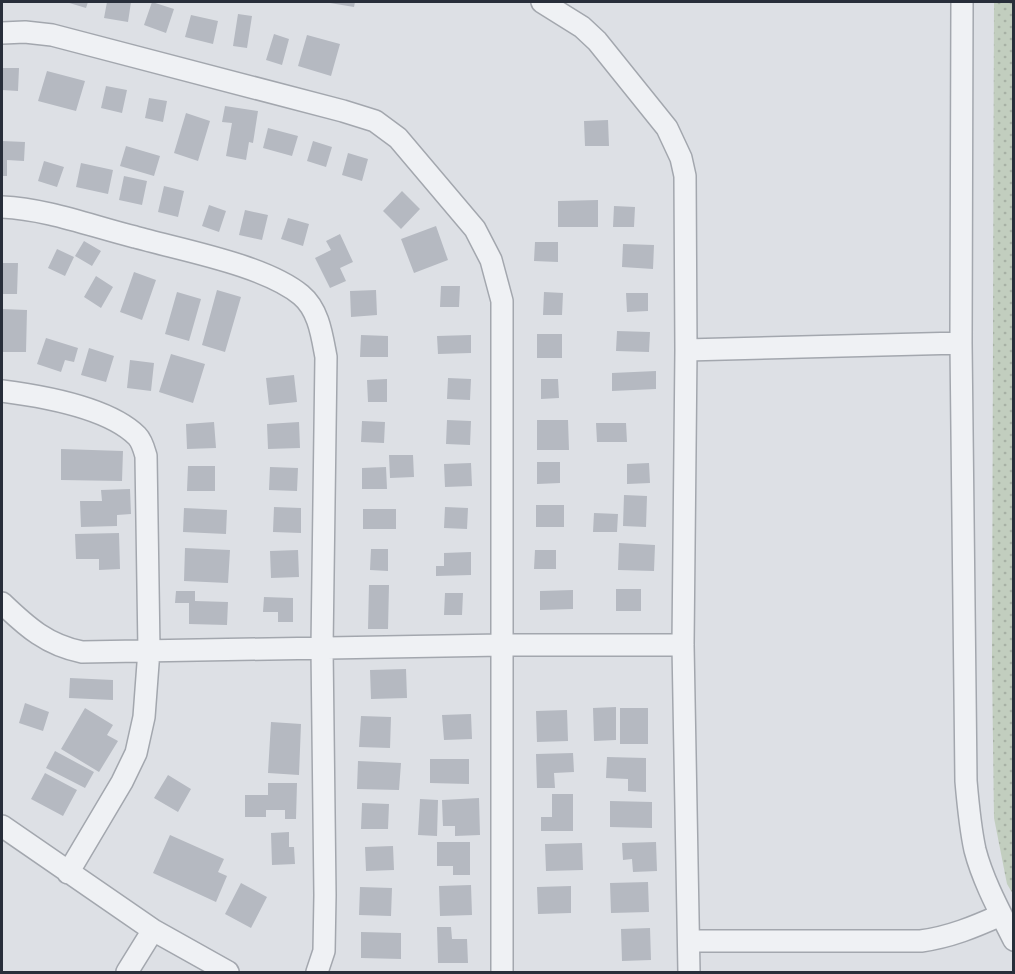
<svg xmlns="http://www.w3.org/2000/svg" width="1015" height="974" font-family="'Varela Round',sans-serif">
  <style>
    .park { fill: url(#park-dots) }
    .building { fill: #b5b9c1 }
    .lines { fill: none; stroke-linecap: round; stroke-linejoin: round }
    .minor-casing { stroke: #a3a7ae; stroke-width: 24 }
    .minor { stroke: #eff1f4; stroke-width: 21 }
  </style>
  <defs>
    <pattern id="park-dots" width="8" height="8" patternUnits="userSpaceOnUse" patternTransform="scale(1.5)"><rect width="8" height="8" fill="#c2cebf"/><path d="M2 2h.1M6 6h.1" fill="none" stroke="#a7b1a5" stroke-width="1.8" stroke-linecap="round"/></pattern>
  </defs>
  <rect width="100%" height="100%" fill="#dde0e5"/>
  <path class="park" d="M994,2H1014L1013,894L1007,884L994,818L992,665Z"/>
  <path class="building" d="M66,2H88L86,8Z
    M107,2H131L128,22L104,18Z
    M152,2L174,9L166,33L144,25Z
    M324,2H355L354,7Z
    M238,14L252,16L247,48L233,46Z
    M191,15L218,21L213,44L185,37Z
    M274,34L289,39L282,65L266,60Z
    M307,35L340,44L331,76L298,66Z
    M2,68H19L18,91L2,90Z
    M47,71L85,81L76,111L38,101Z
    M106,86L127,90L122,113L101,108Z
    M149,98L167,101L163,122L145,118Z
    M225,106L258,111L253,143L249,142L246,160L226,156L232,123L222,122Z
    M186,113L210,121L198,161L174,153Z
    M608,120L609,146H585L584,121Z
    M268,128L298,136L292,156L263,148Z
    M2,141L25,142L24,161L7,160V176H2Z
    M313,141L332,147L326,167L307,161Z
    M126,146L160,156L154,176L120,166Z
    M348,153L368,159L362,181L342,175Z
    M44,161L64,167L57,187L38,181Z
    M81,163L113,170L108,194L76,187Z
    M124,176L147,181L142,205L119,200Z
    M164,186L184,191L178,217L158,212Z
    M402,191L420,209L401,229L383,211Z
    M598,200V227H558V201Z
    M209,205L226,211L219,232L202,226Z
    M614,206L635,207L634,227H613Z
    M245,210L268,215L262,240L239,235Z
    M288,218L309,224L303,246L281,239Z
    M436,226L448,260L414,273L401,239Z
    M340,234L353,262L340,268L346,281L330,288L315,258L331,250L326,241Z
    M84,241L101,251L92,266L75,256Z
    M535,242H558V262L534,261Z
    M623,244L654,245L653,269L622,267Z
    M57,249L74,257L65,276L48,268Z
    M2,263H18L17,294H2Z
    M134,272L156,280L142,320L120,312Z
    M96,276L113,287L101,308L84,297Z
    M441,286H460L459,307H440Z
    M217,290L241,297L225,352L202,345Z
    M376,290L377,315L351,317L350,291Z
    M177,292L201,299L189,341L165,334Z
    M544,292L563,293L562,315H543Z
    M626,293H648V311L627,312Z
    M2,309L27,310L26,352H2Z
    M617,331L650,332L649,352L616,351Z
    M537,334H562V358H537Z
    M361,335L388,336V357H360Z
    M471,335V353L438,354L437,336Z
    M46,338L78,348L74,362L65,360L61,372L37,364Z
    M89,348L114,356L106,382L81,375Z
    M171,354L205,364L193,403L159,392Z
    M130,360L154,363L151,391L127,388Z
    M656,371V389L612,391V373Z
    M294,375L297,402L269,405L266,378Z
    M448,378L471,379L470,400L447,399Z
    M387,379V402H368L367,380Z
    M541,379H558L559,398L541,399Z
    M447,420L471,421L470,445L446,444Z
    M537,420H568L569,450H537Z
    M362,421L385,422L384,443L361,442Z
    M214,422L216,448L187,449L186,424Z
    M299,422L300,448L268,449L267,424Z
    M596,423H626L627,442H597Z
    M61,449L123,451L122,481L61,480Z
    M389,455H413L414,477L390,478Z
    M537,462H560V483L537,484Z
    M471,463L472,486L445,487L444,464Z
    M649,463L650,483L627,484V464Z
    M188,466H215V491H187Z
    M270,467L298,468L297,491L269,490Z
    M386,467L387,489H362V468Z
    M130,489L131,514L117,515V526L81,527L80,501H102L101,490Z
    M624,495L647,496L646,527L623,526Z
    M536,505H564V527H536Z
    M274,507L301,508V533L273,532Z
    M445,507L468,508L467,529L444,528Z
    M184,508L227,510L226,534L183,532Z
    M363,509H396V529H363Z
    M594,513L618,514L617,532H593Z
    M119,533L120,569L99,570V559H76L75,534Z
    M619,543L655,545L654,571L618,570Z
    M185,548L230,550L228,583L184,581Z
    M371,549H388V571L370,570Z
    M298,550L299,577L271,578L270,551Z
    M535,550H556V569H534Z
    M471,552V575L436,576V566H444V553Z
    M369,585H389L388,629H368Z
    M616,589H641V611H616Z
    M573,590V609L540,610V591Z
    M176,591H195V601L228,602L227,625L189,624V603H175Z
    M445,593H463L462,615H444Z
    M264,597L293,598V622H278V612H263Z
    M406,669L407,698L371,699L370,670Z
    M70,678L113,680V700L69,698Z
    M25,703L49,712L43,731L19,723Z
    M616,707V740L594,741L593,708Z
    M85,708L113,725L107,735L118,741L99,772L61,749Z
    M620,708H648V744H620Z
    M567,710L568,741L537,742L536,711Z
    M471,714L472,739L444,740L442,715Z
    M361,716L391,717L390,748L359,747Z
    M271,722L301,724L299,775L268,773Z
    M55,751L94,772L85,788L46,768Z
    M573,753L574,772L554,773L555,788H537L536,754Z
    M607,757L646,758V792L628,791V779L606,778Z
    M430,759H469V784L430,783Z
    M358,761L401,763L399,790L357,789Z
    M45,773L77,790L63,816L31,799Z
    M168,775L191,789L178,812L154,798Z
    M268,783H297L296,819H285V810H266V817H245V795H268Z
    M552,794H573V831H541V817H552Z
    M479,798L480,835L455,836V826H443L442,800Z
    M420,799L438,800L437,836L418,835Z
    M610,801L652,802V828L610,827Z
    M362,803L389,804L388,829H361Z
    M289,832V847H294L295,864L272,865L271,833Z
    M170,835L224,859L218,872L227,876L216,902L153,873Z
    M437,842H470V875H453V866H437Z
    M656,842L657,871L633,872L632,859L623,860L622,843Z
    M582,843L583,870L546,871L545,844Z
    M393,846L394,870L366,871L365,847Z
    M648,882L649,912L611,913L610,883Z
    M241,883L267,897L251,928L225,914Z
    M471,885L472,915L440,916L439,886Z
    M571,886V913L538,914L537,887Z
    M360,887L392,888L391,916L359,915Z
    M437,927H451L452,939H467L468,963H438Z
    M650,928L651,960L622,961L621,929Z
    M361,932L401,933V959L361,958Z"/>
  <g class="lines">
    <defs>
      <path id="minor" d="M542,2L582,27L597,41L667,128L681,158L685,176L686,350L683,645L689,972
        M962,2L961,343L966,781C968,804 970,827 975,850C983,881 1000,912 1014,940
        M2,33L25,32L52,35L343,111L375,121L398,138L475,229L491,260L502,301V972
        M2,207C47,209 91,226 135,237C181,250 265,265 301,295C319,310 322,336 326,357L322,648L325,895L324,951L317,972
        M686,350L961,343
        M2,391C41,396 108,407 137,436C142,441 144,449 146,456L149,650L144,717L136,753L122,782L68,873
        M2,603C27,627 47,645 82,652L502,645H683
        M2,826L153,930L228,972
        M689,941H921C950,937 974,927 1001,915
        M127,972L153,930"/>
    </defs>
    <use href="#minor" class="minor-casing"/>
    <use href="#minor" class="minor"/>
  </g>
  <rect width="1015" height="974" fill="none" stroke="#282e3a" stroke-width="6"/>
</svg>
